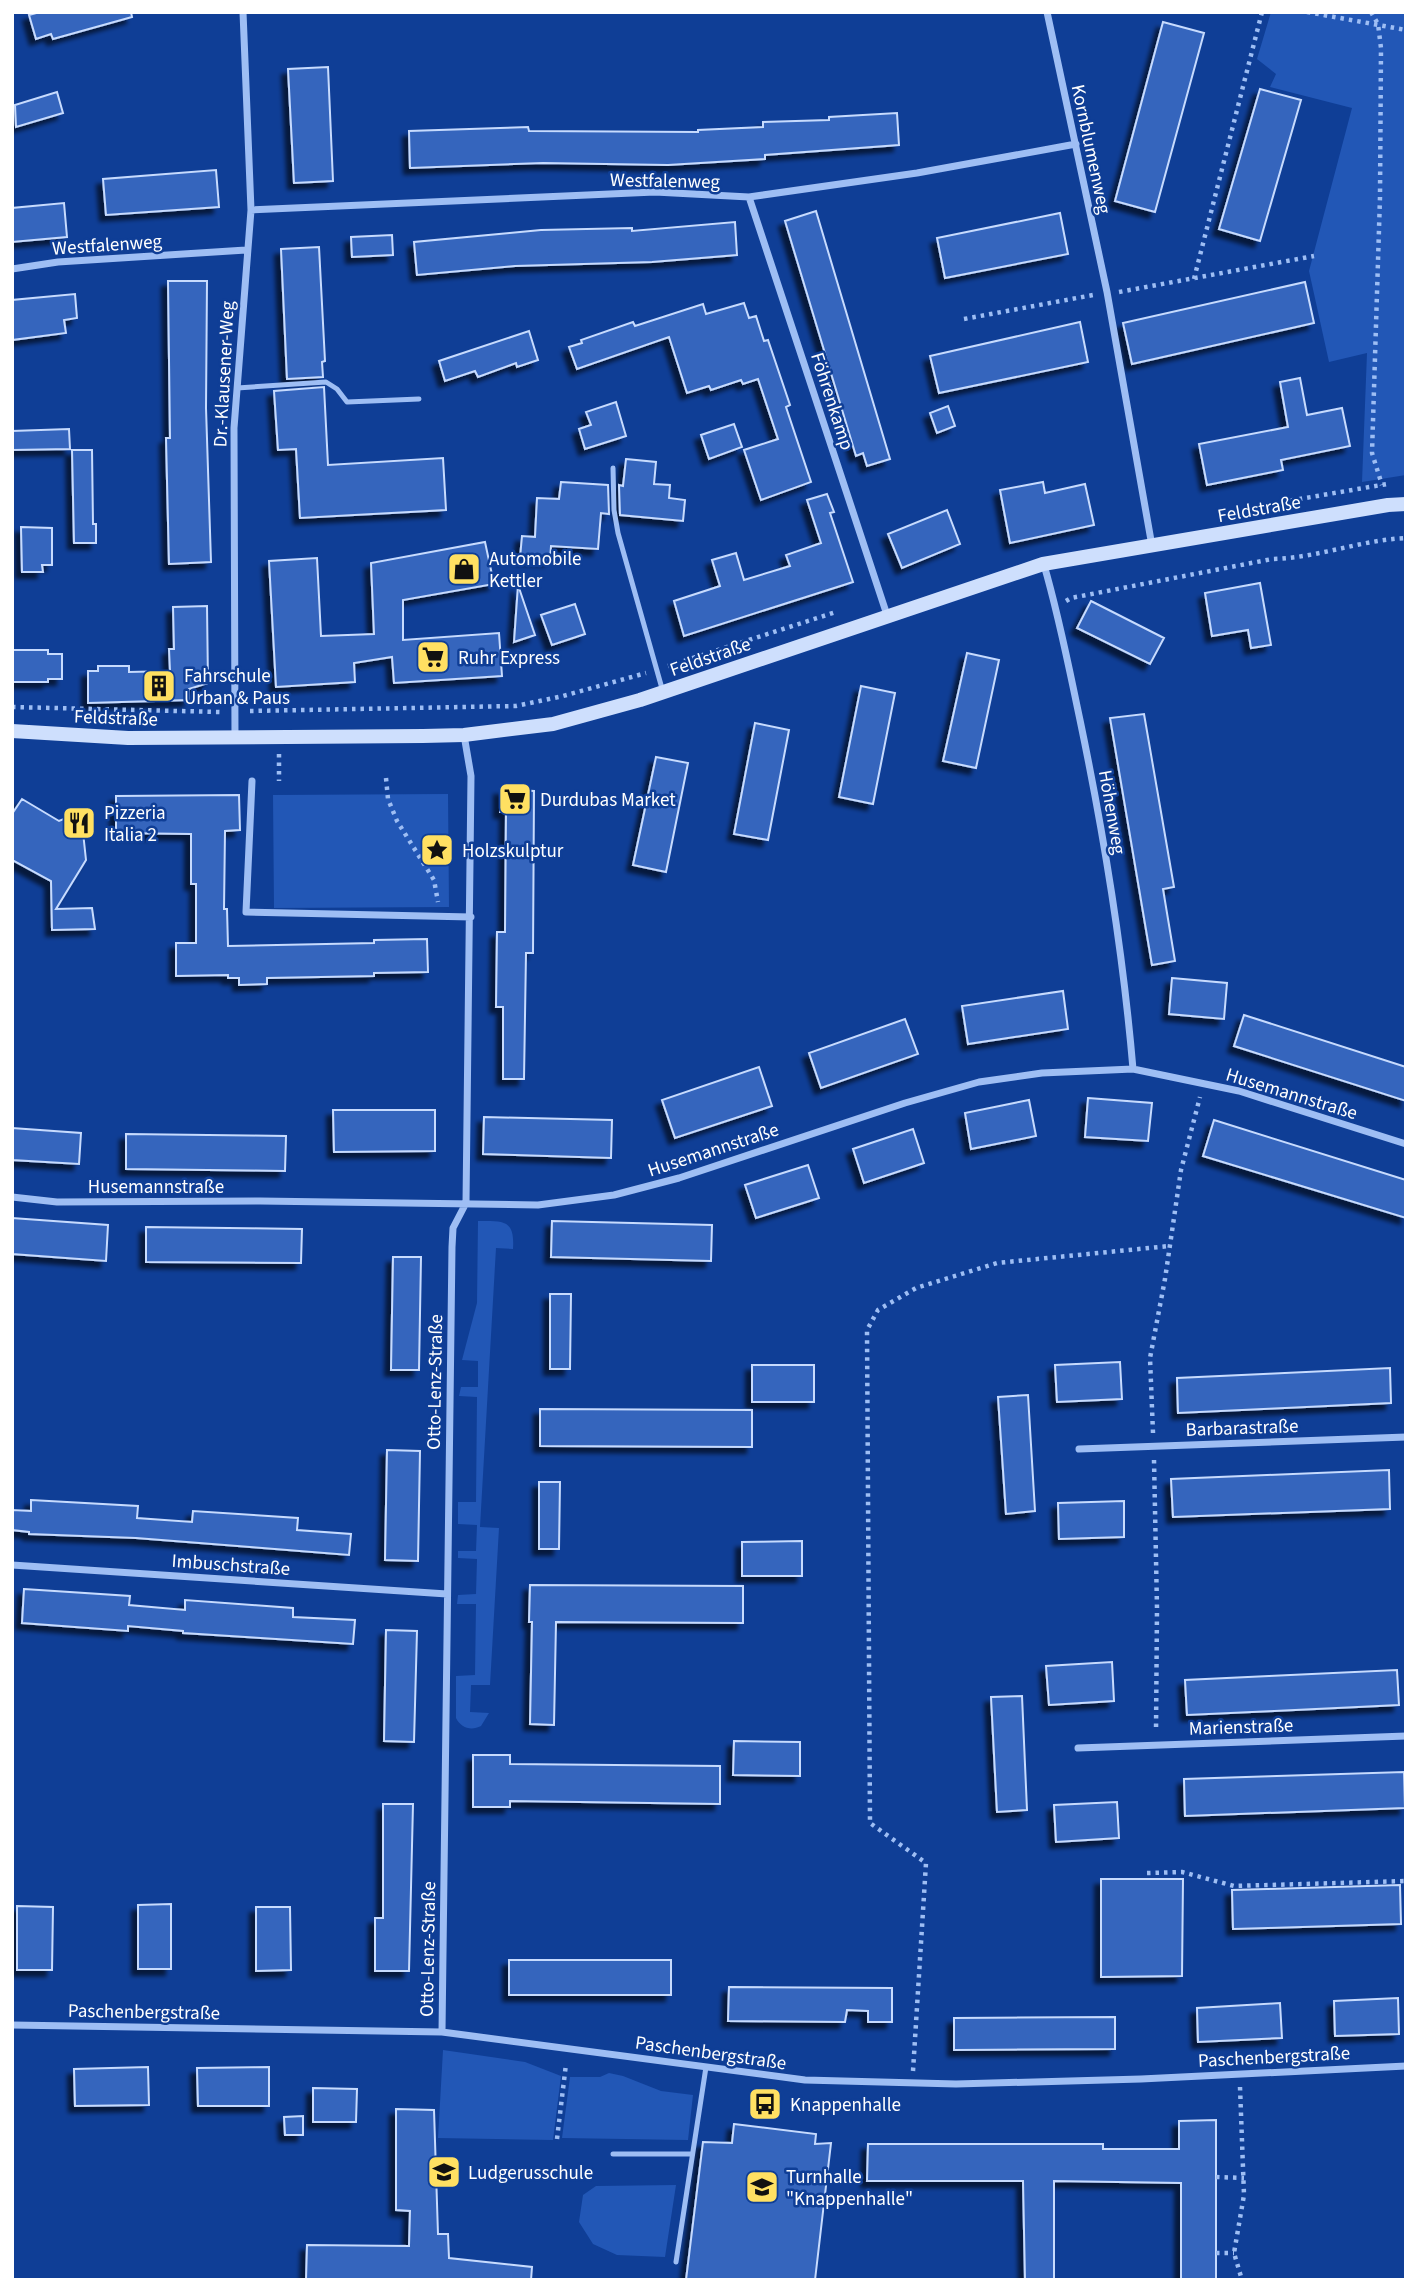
<svg xmlns="http://www.w3.org/2000/svg" width="1418" height="2292" font-family="'Source Sans 3',sans-serif">
  <style>
    .green { fill: #2257b6 }
    .building { fill: #3465bd; stroke: #c7dbfe; stroke-width: 2; filter: url(#shadow) }
    .lines { fill: none; stroke-linecap: round; stroke-linejoin: round }
    .path { stroke: #9ebef4; stroke-width: 4.5; stroke-dasharray: 3.5 5; stroke-linecap: butt }
    .service { stroke: #9ebef4; stroke-width: 5 }
    .minor { stroke: #9ebef4; stroke-width: 7 }
    .secondary { stroke: #cedffd; stroke-width: 14 }
    .labels { text-anchor: middle; stroke-width: 5; stroke-linejoin: round; paint-order: stroke }
    .street-label { font-size: 19px; fill: #fff; stroke: #0f3e96 }
    .poi-label { font-size: 19px; fill: #fff; stroke: #0f3e96; text-anchor: start }
  </style>
  <defs>
    <filter id="shadow"><feDropShadow dx="-6" dy="6" stdDeviation="2" flood-color="#0009"/></filter>
  </defs>
  <rect width="100%" height="100%" fill="#0f3e96"/>
  <path class="green" d="M1271,12H1406V475L1362,482L1367,353L1329,362L1309,271L1352,108L1270,87L1276,74L1257,59Z
    M448,794L449,907L274,908L273,795Z
    M478,1221C503,1221 515,1219 513,1249L496,1248L480,1527L499,1528L490,1685H471L470,1712L489,1713L481,1726C471,1731 461,1728 456,1718V1676L475,1675L476,1604H457L458,1595L476,1594L477,1559L458,1558V1551H476L477,1525L458,1524V1502H476L477,1397L459,1396L461,1387H478V1361L462,1360L477,1303Z
    M443,2050L525,2062L561,2076L553,2140L438,2138Z
    M609,2073L623,2076L661,2091L693,2095L688,2140L562,2138L570,2077H600Z
    M676,2185L665,2257L617,2255L593,2244L579,2222L583,2195L596,2186Z"/>
  <path class="building" d="M40,12H131L132,17L53,39L51,34L36,39L29,15Z
    M1163,22L1204,33L1155,212L1115,201Z
    M328,67L333,181L294,183L288,69Z
    M1260,89L1301,100L1260,241L1219,229Z
    M57,92L63,113L16,127L15,105Z
    M897,113L899,145L765,155V159L668,165L543,163L410,168L409,131L528,127L529,131L698,132V130L763,127V122L829,120V117Z
    M216,170L219,207L106,215L103,179Z
    M64,203L67,237L12,242V208Z
    M816,211L890,459L867,466L863,453L856,456L785,221Z
    M1060,213L1068,254L945,278L937,238Z
    M735,222L737,255L652,262L515,266L417,275L414,242L541,230L632,228V231Z
    M392,235L393,255L352,257L351,237Z
    M319,247L325,361L322,362L323,377L287,379L281,249Z
    M168,281H207L206,408L211,562L169,564L166,438H170Z
    M1305,282L1314,323L1132,364L1123,323Z
    M75,294L77,318L64,320L66,333L12,340V300Z
    M744,303L749,318L756,316L764,341L768,340L790,405L786,407L811,482L761,500L744,450L778,439L758,379L743,384L741,380L711,390L709,386L687,393L669,337L577,369L569,347L582,343L581,340L633,322L635,326L703,304L706,314Z
    M1080,322L1088,362L939,393L930,356Z
    M529,331L538,360L517,367L516,363L478,377L475,371L445,381L439,361Z
    M1300,378L1307,415L1342,408L1350,446L1281,460L1283,470L1207,485L1199,444L1288,427L1280,382Z
    M324,387L328,465L443,458L446,510L300,518L296,449L278,450L274,391Z
    M616,402L626,436L585,449L579,429L591,425L586,412Z
    M948,406L955,426L937,433L930,413Z
    M734,424L742,447L709,459L701,435Z
    M69,429L70,449L12,450V431Z
    M72,450H92L93,524H96V543H74Z
    M626,459L656,462L654,484L670,485L669,498L685,500L683,521L620,515L619,485L623,486Z
    M561,482L608,485L609,514L601,513L598,549L551,546L550,560L520,558L522,536L535,537L537,498L559,499Z
    M1043,482L1045,493L1085,484L1094,525L1010,543L1000,490Z
    M827,494L834,512L830,513L853,582L684,636L674,601L720,586L712,560L736,553L744,580L790,566L786,555L821,543L807,500Z
    M947,510L960,544L902,568L888,534Z
    M21,527L52,528V565H42L43,572H22Z
    M485,542L494,584L403,600V640L499,633L502,676L394,683L392,657L354,663L355,682L276,687L269,561L317,558L321,636L374,634L371,563Z
    M1260,583L1271,645L1251,648L1248,630L1212,636L1205,593Z
    M518,585L535,635L514,642Z
    M1091,601L1164,638L1150,664L1077,628Z
    M575,604L585,634L552,645L541,615Z
    M207,606L208,683L189,689V700L88,703V671H98V666H129V672L170,671L169,649H174L173,607Z
    M12,650H48V654H62V679H48V682H12Z
    M967,653L999,660L976,768L943,761Z
    M861,686L895,693L873,804L839,797Z
    M1144,714L1174,887L1163,889L1175,961L1152,965L1110,718Z
    M755,723L789,730L768,840L734,834Z
    M656,757L688,763L666,872L633,865Z
    M500,789L534,791L533,953H526L524,1079H503V1007H496L497,932H505L506,812H500Z
    M239,795L240,830L225,831L224,909H227L228,946L374,943V940L427,939L428,972L374,973V976L267,978V984L239,985V978H228V975L176,976V943H196V884H191V834L116,833V796Z
    M22,799L59,821L71,816L82,823L86,860L56,909L92,908L95,929L52,930L51,881L12,860V814Z
    M1172,978L1227,983L1224,1019L1169,1014Z
    M1063,991L1068,1029L968,1044L962,1006Z
    M1244,1015L1406,1067V1101L1234,1046Z
    M905,1019L918,1054L821,1088L809,1053Z
    M759,1067L772,1106L675,1138L662,1100Z
    M1088,1098L1152,1103L1148,1141L1085,1137Z
    M1029,1100L1036,1136L971,1149L965,1113Z
    M333,1110H435V1151L334,1152Z
    M484,1117L612,1120L611,1158L483,1154Z
    M1214,1120L1406,1180V1218L1203,1156Z
    M12,1128L81,1133L79,1164L12,1160Z
    M913,1129L924,1163L864,1183L853,1149Z
    M126,1134L286,1136L285,1171L126,1169Z
    M808,1165L819,1198L756,1218L745,1185Z
    M12,1218L108,1225L106,1261L12,1254Z
    M552,1221L712,1225L711,1261L551,1257Z
    M146,1227L302,1229L301,1263L146,1262Z
    M393,1257H421L419,1370H391Z
    M550,1294H571L570,1369H550Z
    M1120,1362L1122,1399L1057,1402L1055,1365Z
    M752,1365H814V1402H752Z
    M1390,1368L1391,1403L1178,1413L1177,1378Z
    M1028,1395L1035,1511L1006,1514L998,1397Z
    M540,1409L752,1410V1447L540,1446Z
    M387,1450L420,1451L418,1561L385,1560Z
    M1389,1470L1390,1509L1173,1517L1171,1479Z
    M539,1482H560L559,1549H539Z
    M31,1500L138,1506L137,1518L192,1522L193,1511L298,1518L297,1530L351,1534L349,1555L136,1538L29,1534V1532L12,1530V1510L31,1511Z
    M1124,1501V1537L1059,1539L1058,1503Z
    M802,1541V1576H742V1542Z
    M530,1585L743,1586V1623L556,1622L554,1725L530,1724L532,1622H529Z
    M24,1589L130,1596L129,1605L185,1610V1600L293,1608V1617L355,1620L353,1644L183,1633V1631L128,1626V1631L22,1623Z
    M386,1630L417,1631L414,1742L384,1741Z
    M1112,1662L1114,1701L1049,1705L1046,1666Z
    M1397,1670L1399,1705L1187,1715L1185,1680Z
    M1022,1696L1027,1810L997,1812L991,1697Z
    M734,1741L800,1742V1776L733,1775Z
    M473,1755H510V1764L720,1766V1804L510,1801V1807H473Z
    M1404,1772L1405,1808L1185,1816L1184,1779Z
    M1117,1802L1119,1838L1056,1842L1054,1805Z
    M383,1804H413L409,1971H375V1918H383Z
    M1101,1879H1183L1182,1976L1101,1977Z
    M1400,1885L1401,1924L1233,1929L1232,1890Z
    M171,1904V1969H138V1905Z
    M17,1906L53,1907L52,1970H17Z
    M256,1907H290L291,1970L256,1971Z
    M509,1960H671V1995H509Z
    M729,1987L892,1988V2022H868V2011L847,2010L845,2022L728,2021Z
    M1398,1998L1399,2034L1335,2036L1334,2001Z
    M1280,2003L1282,2038L1198,2042L1197,2008Z
    M1115,2017V2049L954,2050V2018Z
    M148,2067L149,2105L75,2106L74,2069Z
    M269,2067V2106H198L197,2068Z
    M313,2088L357,2089L356,2122H313Z
    M396,2109L434,2110L438,2234H448L449,2258L532,2267L531,2280H306L307,2245L409,2246L410,2211L396,2210Z
    M303,2116V2135H285L284,2117Z
    M1216,2120V2280H1181V2183L1054,2181V2280H1025L1023,2181H867L868,2144H1103V2149H1179V2121Z
    M734,2124L816,2134L815,2144L831,2143L815,2280H686L703,2142L732,2143Z"/>
  <g class="lines">
    <path class="path" d="M1307,12L1406,30
      M1371,12L1378,24L1381,48L1380,197L1372,453L1382,485
      M1194,279L1262,12
      M1119,292L1314,256
      M964,319L1093,295
      M1282,502L1387,484
      M1066,601L1071,598L1272,559C1318,558 1360,540 1406,538
      M668,666L836,612
      M12,707L220,712
      M250,711L516,706L563,696L646,673
      M279,754V781
      M386,778L388,799L397,821L434,880L438,902
      M1153,1433L1150,1358L1165,1279L1181,1170L1200,1097
      M1154,1460L1157,1608L1156,1731
      M1147,1873L1182,1872L1234,1886L1406,1881
      M913,2071L926,1863L870,1823L867,1330L878,1310L916,1288L997,1263L1169,1246
      M1240,2087L1244,2195L1234,2253L1242,2280
      M557,2139L566,2064
      M1216,2177L1244,2178
      M1216,2253H1234"/>
    <path class="service" d="M237,388L326,382L337,389L347,402L419,399
      M613,468L614,510L618,533L663,692
      M613,2154H692
      M676,2262L706,2067"/>
    <path class="minor" d="M1047,12L1107,292L1152,546
      M749,197L887,615
      M251,210L655,192L749,197L917,173L1076,144
      M12,269L58,262L246,250
      M1044,565C1059,616 1069,668 1080,720C1104,835 1123,952 1133,1069
      M235,738L234,428L251,210L243,12
      M252,781L246,912L471,917
      M12,1197L57,1202L260,1201L538,1205L614,1195L679,1178L905,1103L979,1082L1042,1073L1133,1069L1239,1091L1406,1144
      M1079,1449L1406,1437
      M12,1565L447,1594
      M1078,1748L1406,1736
      M12,2025L442,2032L805,2080L956,2084L1141,2079L1406,2066
      M442,2032L452,1247L453,1228L466,1203L471,776L464,735"/>
    <path class="secondary" d="M12,731L128,738L423,736L464,735L553,724L640,700L1043,564L1388,505L1406,504"/>
  </g>
  <defs>
    <symbol id="shop-square" viewBox="-11 -11 22 22"><rect x="-9" y="-9" width="18" height="18" rx="4" fill="#ffe062" stroke="#0f3e96"/><path d="M-5-2.5h2.3a2.7 3.5 0 0 1 5.4 0H5L5.5 6h-11ZM-1.5-2.5h3a1.5 2.3 0 0 0-3 0Z" fill="#111"/></symbol>
    <symbol id="supermarket-square" viewBox="-11 -11 22 22"><rect x="-9" y="-9" width="18" height="18" rx="4" fill="#ffe062" stroke="#0f3e96"/><path d="M-6-5.5h2.5l.6 2H6L4.5 2H-2.5L-4.4-4H-6ZM-1.5 3.2a1.3 1.3 0 1 0 .1 0ZM3 3.2a1.3 1.3 0 1 0 .1 0Z" fill="#111"/></symbol>
    <symbol id="building-square" viewBox="-11 -11 22 22"><rect x="-9" y="-9" width="18" height="18" rx="4" fill="#ffe062" stroke="#0f3e96"/><path d="M-4-6H4V6H1V3H-1V6H-4ZM-2.5-4.3h1.7v1.8h-1.7ZM.8-4.3h1.7v1.8H.8ZM-2.5-1h1.7V.8h-1.7ZM.8-1h1.7V.8H.8Z" fill="#111"/></symbol>
    <symbol id="restaurant-square" viewBox="-11 -11 22 22"><rect x="-9" y="-9" width="18" height="18" rx="4" fill="#ffe062" stroke="#0f3e96"/><path d="M-5-6h1v4h1v-4h1v4h1v-4h1v5L-1.5 .5V6h-2V.5L-5-1ZM5-6V6H3V1.5H1.5Q1.5-4 5-6Z" fill="#111"/></symbol>
    <symbol id="sight-square" viewBox="-11 -11 22 22"><rect x="-9" y="-9" width="18" height="18" rx="4" fill="#ffe062" stroke="#0f3e96"/><path d="M0-6L1.8-2.2L6-1.7L2.9 1.2L3.7 5.4L0 3.3L-3.7 5.4L-2.9 1.2L-6-1.7L-1.8-2.2Z" fill="#111"/></symbol>
    <symbol id="bus-square" viewBox="-11 -11 22 22"><rect x="-9" y="-9" width="18" height="18" rx="4" fill="#ffe062" stroke="#0f3e96"/><path d="M-5-6H5V4H4V6H2V4H-2V6H-4V4H-5ZM-3.5-4V0h7V-4ZM-3.5 1.2v1.5H-2V1.2ZM2 1.2v1.5H3.5V1.2Z" fill="#111"/></symbol>
    <symbol id="school-square" viewBox="-11 -11 22 22"><rect x="-9" y="-9" width="18" height="18" rx="4" fill="#ffe062" stroke="#0f3e96"/><path d="M0-5L7-2L0 1L-7-2ZM-4 1L0 2.5L4 1V4Q0 6-4 4Z" fill="#111"/></symbol>
  </defs>
  <g fill-rule="evenodd">
    <use href="#shop-square" x="445" y="550" width="38" height="38"/>
    <use href="#supermarket-square" x="414" y="638" width="38" height="38"/>
    <use href="#building-square" x="140" y="667" width="38" height="38"/>
    <use href="#supermarket-square" x="496" y="780" width="38" height="38"/>
    <use href="#restaurant-square" x="60" y="804" width="38" height="38"/>
    <use href="#sight-square" x="418" y="831" width="38" height="38"/>
    <use href="#bus-square" x="746" y="2085" width="38" height="38"/>
    <use href="#school-square" x="425" y="2153" width="38" height="38"/>
    <use href="#school-square" x="743" y="2168" width="38" height="38"/>
  </g>
  <g class="labels">
    <g class="street-label">
      <text transform="translate(1092 149) rotate(78)" y="7">Kornblumenweg</text>
      <text transform="translate(665 180) rotate(1)" y="7">Westfalenweg</text>
      <text transform="translate(107 244) rotate(-4)" y="7">Westfalenweg</text>
      <text transform="translate(223 374) rotate(-87)" y="7">Dr.-Klausener-Weg</text>
      <text transform="translate(833 401) rotate(72)" y="7">Föhrenkamp</text>
      <text transform="translate(1259 508) rotate(-10)" y="7">Feldstraße</text>
      <text transform="translate(710 656) rotate(-19)" y="7">Feldstraße</text>
      <text transform="translate(116 717) rotate(2)" y="7">Feldstraße</text>
      <text transform="translate(1113 812) rotate(80)" y="7">Höhenweg</text>
      <text transform="translate(1292 1093) rotate(17)" y="7">Husemannstraße</text>
      <text transform="translate(713 1149) rotate(-18)" y="7">Husemannstraße</text>
      <text x="156" y="1193">Husemannstraße</text>
      <text transform="translate(434 1382) rotate(-89)" y="7">Otto-Lenz-Straße</text>
      <text transform="translate(1242 1427) rotate(-2)" y="7">Barbarastraße</text>
      <text transform="translate(231 1564) rotate(4)" y="7">Imbuschstraße</text>
      <text transform="translate(1241 1726) rotate(-2)" y="7">Marienstraße</text>
      <text transform="translate(427 1949) rotate(-89)" y="7">Otto-Lenz-Straße</text>
      <text transform="translate(144 2011) rotate(1)" y="7">Paschenbergstraße</text>
      <text transform="translate(711 2052) rotate(8)" y="7">Paschenbergstraße</text>
      <text transform="translate(1274 2056) rotate(-3)" y="7">Paschenbergstraße</text>
    </g>
    <g class="poi-label">
      <text x="489" y="565">Automobile<tspan x="489" dy="22">Kettler</tspan></text>
      <text x="458" y="664">Ruhr Express</text>
      <text x="184" y="682">Fahrschule<tspan x="184" dy="22">Urban &amp; Paus</tspan></text>
      <text x="540" y="806">Durdubas Market</text>
      <text x="104" y="819">Pizzeria<tspan x="104" dy="22">Italia 2</tspan></text>
      <text x="462" y="857">Holzskulptur</text>
      <text x="790" y="2111">Knappenhalle</text>
      <text x="468" y="2179">Ludgerusschule</text>
      <text x="786" y="2183">Turnhalle<tspan x="786" dy="22">"Knappenhalle"</tspan></text>
    </g>
  </g>
  <rect width="1418" height="2292" fill="none" stroke="#ffffff" stroke-width="28"/>
</svg>
